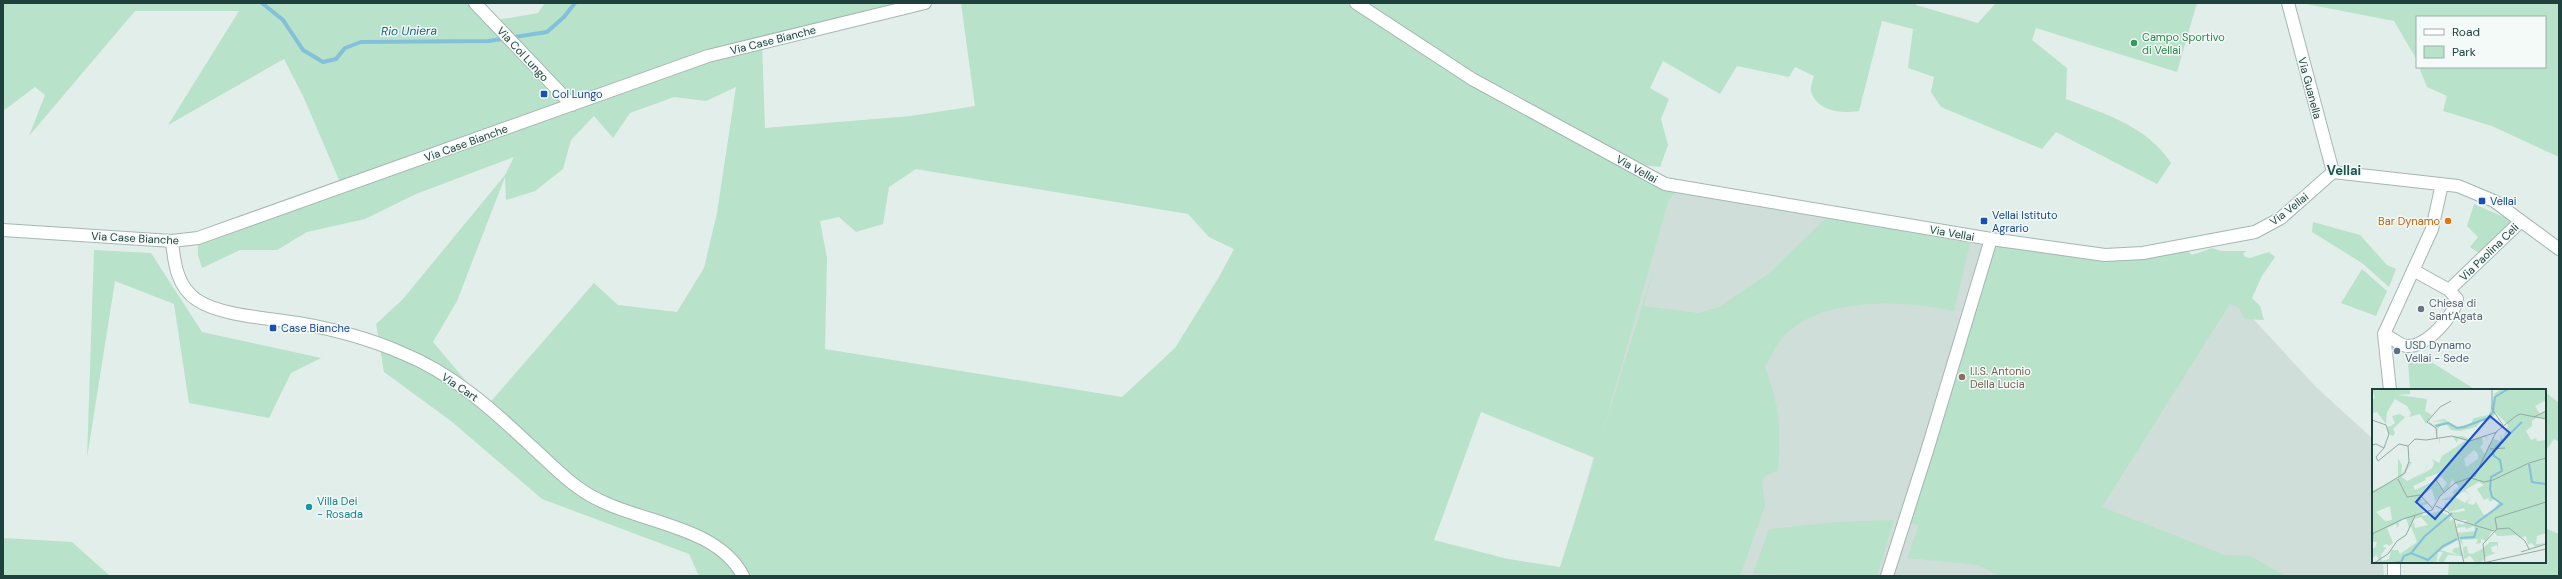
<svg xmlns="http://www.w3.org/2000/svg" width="2562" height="579" font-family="'DM Sans',sans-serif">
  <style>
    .built { fill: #d0deda }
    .green { fill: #b8e2c9; fill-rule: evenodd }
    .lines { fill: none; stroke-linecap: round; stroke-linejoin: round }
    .stream { stroke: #83c0da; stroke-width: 4 }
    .minor-casing { stroke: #a4b7b3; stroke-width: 14 }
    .minor { stroke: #fff; stroke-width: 12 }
    .leisure-dot { fill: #2e9e5b; stroke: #f3faf7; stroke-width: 1.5 }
    .transit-dot { fill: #1a4fb4; stroke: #f3faf7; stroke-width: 1.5 }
    .food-dot { fill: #e8710a; stroke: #f3faf7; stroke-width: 1.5 }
    .worship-dot { fill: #6b7280; stroke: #f3faf7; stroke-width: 1.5 }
    .service-dot { fill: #5c6f8a; stroke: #f3faf7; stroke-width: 1.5 }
    .education-dot { fill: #8d6e63; stroke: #f3faf7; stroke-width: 1.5 }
    .culture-dot { fill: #0f9aa8; stroke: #f3faf7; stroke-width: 1.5 }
    .labels { text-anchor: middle; stroke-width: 3; stroke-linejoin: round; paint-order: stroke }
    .leisure-label { font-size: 11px; fill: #27864d; stroke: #f3faf7; text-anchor: start }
    .street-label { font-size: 11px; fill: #1f413d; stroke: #f3faf7 }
    .transit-label { font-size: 11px; fill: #164399; stroke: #f3faf7; text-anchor: start }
    .food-label { font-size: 11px; fill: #c56008; stroke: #f3faf7; text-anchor: end }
    .worship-label { font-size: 11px; fill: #5b616d; stroke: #f3faf7; text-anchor: start }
    .service-label { font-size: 11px; fill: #4e5e75; stroke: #f3faf7; text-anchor: start }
    .education-label { font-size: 11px; fill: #785e54; stroke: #f3faf7; text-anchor: start }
    .culture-label { font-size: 11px; fill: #0d838f; stroke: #f3faf7; text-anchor: start }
    .water-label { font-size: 12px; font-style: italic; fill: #126185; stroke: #f3faf7 }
    .quarter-label { font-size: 13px; font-weight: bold; fill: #195650; stroke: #f3faf7 }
    .inset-river { fill: none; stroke: #83c0da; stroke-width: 2 }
    .inset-road { fill: none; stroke: #94a9a5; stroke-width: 1 }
    .view { fill: #1d4ed8; fill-opacity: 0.15; stroke: #1d4ed8; stroke-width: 2 }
    .inset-edge { fill: none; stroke: #1f413d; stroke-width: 2 }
  </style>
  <rect width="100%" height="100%" fill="#e2eeea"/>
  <path class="built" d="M1676,191L1989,246L1999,244L2234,298L2316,387L2373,439V562H2383L2384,576H1559L1668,203Z"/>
  <path class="green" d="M3,3H475L492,21L538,13L545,3H925L762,43L765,128L911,116L975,106L961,3H1350L1676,191L1668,203L1600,441L1655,265L1644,306L1698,313L1719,307L1768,274L1826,218L1970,243L1954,311C1905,300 1822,296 1784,336C1776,344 1771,357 1765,367C1780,406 1781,430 1778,471L1765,476L1762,481L1765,506L1740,576H699L689,554L542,499L451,421L384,372L376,324L403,299L505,175L514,157L416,194L365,219L307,232L277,250H240L202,268L198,255V238L342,187L304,98L284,59L168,125L239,11H135L29,136L45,95L35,87L3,111ZM736,87L717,213L704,268L677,312L618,305L594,283L487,406L433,342L457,301L505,177L506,200L535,191L563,169L571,140L594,116L613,138L630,113L674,97L706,101ZM916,169L1188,214L1209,237L1234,249L1219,277L1175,348L1122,397L825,349L827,258L820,221L839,217L856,232L883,224L889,187ZM1481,412L1595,458L1560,567L1508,559L1434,540Z
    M1362,3H1916V5L1978,23L1996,3H2197L2177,72L2036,28L2032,40L2067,68L2066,99C2105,114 2147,126 2171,163L2157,184L2056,132L2042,149L1941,107L1931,92L1934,77L1908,68L1913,29L1882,21L1859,111C1842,114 1816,111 1811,91C1810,87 1813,80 1814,76L1795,67L1789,77L1737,66L1720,94L1663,61L1650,88L1669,99L1661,119L1668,145L1660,167L1634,164L1437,51Z
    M2301,3H2559V157L2492,126L2443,111L2447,96L2427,87L2419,67H2545V17H2417V60L2394,21Z
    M2474,204L2508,219L2510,222L2480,254L2470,247L2478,237L2467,226Z
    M2313,222L2360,235L2387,265L2396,269L2389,287L2362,263L2312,232Z
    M1999,244L2067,254L2187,250L2192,255L2212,248L2221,251H2246L2243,254L2245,257L2250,258L2269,252L2275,257L2262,276L2252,298L2260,306L2264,320L2245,319L2239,308L2230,304L2102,507L2225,555L2250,556L2286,576H2000L1978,565L1907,558L1919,525L1910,523L1992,248Z
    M94,250L151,253L202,332L321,358L291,373L269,418L189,403L174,304L115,281L87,458Z
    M2362,269L2387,291L2376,316L2341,303Z
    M2420,355L2476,390H2410L2408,361L2420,360Z
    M2545,392L2559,403V442L2554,439L2545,452Z
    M1894,520L1877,576L1753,574L1769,529L1837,522Z
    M2545,528L2559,534V576H2448L2449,562H2545Z
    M3,538L72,542L110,576H3Z"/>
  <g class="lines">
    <path class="stream" d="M262,3L283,20L303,50L323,62L336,59L345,48L361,42L489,41L547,32L564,17L575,3"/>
    <defs>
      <path id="minor" d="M475,3L572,105
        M1356,3L1472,79L1665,184L1991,239L2105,255L2143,253L2255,232L2281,218L2333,172L2458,186L2494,201L2559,249
        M2288,3L2333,172
        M3,230L172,241L198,238L708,56L925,3
        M172,241C174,262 177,287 197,300C221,316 269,318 298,323C333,329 370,339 402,353C452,373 493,410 531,446C552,465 573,488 599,500C644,523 718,527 743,576
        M2449,290L2521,221
        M2384,334C2390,337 2400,345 2406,346C2426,348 2455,315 2457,299L2449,290L2413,270
        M2390,390L2384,334L2432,229L2442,184
        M1887,576L1927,451L1991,239
        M2394,576V562"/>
    </defs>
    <use href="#minor" class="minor-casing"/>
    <use href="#minor" class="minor"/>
  </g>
  <circle class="leisure-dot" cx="2134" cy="43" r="4"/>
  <g class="transit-dot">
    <rect x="540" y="90" width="8" height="8" rx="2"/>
    <rect x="2478" y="197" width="8" height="8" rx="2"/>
    <rect x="1980" y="217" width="8" height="8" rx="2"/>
    <rect x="269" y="324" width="8" height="8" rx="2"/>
  </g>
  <circle class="food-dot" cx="2448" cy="221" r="4"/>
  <circle class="worship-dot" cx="2421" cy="309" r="4"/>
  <circle class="service-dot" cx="2397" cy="351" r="4"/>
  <circle class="education-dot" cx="1962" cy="377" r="4"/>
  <circle class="culture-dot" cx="309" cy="507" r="4"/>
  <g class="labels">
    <g class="leisure-label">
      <text x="2142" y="41">Campo Sportivo<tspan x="2142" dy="13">di Vellai</tspan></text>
    </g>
    <g class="street-label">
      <text transform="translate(773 40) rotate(-14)" y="4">Via Case Bianche</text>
      <text transform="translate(523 54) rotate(47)" y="4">Via Col Lungo</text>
      <text transform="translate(2310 88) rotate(75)" y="4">Via Guanella</text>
      <text transform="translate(466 143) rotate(-20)" y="4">Via Case Bianche</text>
      <text transform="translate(1637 169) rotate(29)" y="4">Via Vellai</text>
      <text transform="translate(2289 209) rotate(-38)" y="4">Via Vellai</text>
      <text transform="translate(1952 233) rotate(10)" y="4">Via Vellai</text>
      <text transform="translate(135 238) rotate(3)" y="4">Via Case Bianche</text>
      <text transform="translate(2489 252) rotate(-44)" y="4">Via Paolina Celi</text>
      <text transform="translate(460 387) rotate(34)" y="4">Via Cart</text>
    </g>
    <g class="transit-label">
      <text x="552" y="98">Col Lungo</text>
      <text x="2490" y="205">Vellai</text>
      <text x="1992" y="219">Vellai Istituto<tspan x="1992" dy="13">Agrario</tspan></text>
      <text x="281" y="332">Case Bianche</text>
    </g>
    <g class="food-label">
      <text x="2440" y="225">Bar Dynamo</text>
    </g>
    <g class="worship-label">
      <text x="2429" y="307">Chiesa di<tspan x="2429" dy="13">Sant'Agata</tspan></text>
    </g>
    <g class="service-label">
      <text x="2405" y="349">USD Dynamo<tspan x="2405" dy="13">Vellai - Sede</tspan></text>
    </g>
    <g class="education-label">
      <text x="1970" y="375">I.I.S. Antonio<tspan x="1970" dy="13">Della Lucia</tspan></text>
    </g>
    <g class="culture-label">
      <text x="317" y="505">Villa Dei<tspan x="317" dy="13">- Rosada</tspan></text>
    </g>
    <g class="water-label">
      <text transform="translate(409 31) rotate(-1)" y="4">Rio Uniera</text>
    </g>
    <g class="quarter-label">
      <text x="2344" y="175">Vellai</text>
    </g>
  </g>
  <g transform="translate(2372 389)">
    <rect width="174" height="174" fill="#e2eeea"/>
    <path d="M0,0H38V5L25,6L55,10L53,22L60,26L54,35L48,25L37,28L39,24L35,17L23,10L15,23L14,35L5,23L0,24V10L3,9ZM129,0H174V11L163,17L168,25L174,22V29H164L160,32V37L154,42L159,51L164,49L165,52L174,51V144L165,147L164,155L174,154L163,158L160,154L156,155L157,160L154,147L148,149L146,146L125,147L121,140L114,152L109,150V154L104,155L106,150L90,151L91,158L95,157L96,164L100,165L110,160L118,153H126V160L125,156L119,158L120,163L124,164L113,168L109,174H99L103,173L98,167L92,170L91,158L87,150L69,161L88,167L80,163L82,159L88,158L91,167L76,166L71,174L66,172L71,163H66L64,174H2L7,171L4,166L9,163L0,169V160L6,157L3,158L5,153H1L0,146V102L26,89V69L30,76L29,87L37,73H40L30,88L35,92L53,83L54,78L57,73L52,84L39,93L60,79L62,75L60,70L67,74L70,67L93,52L86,49L85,54L81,48L68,50V56L67,50L90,47L99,51L114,46L117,56L122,50L128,52L129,46L131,51L136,36L124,24L118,31L109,32L104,38L88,42L79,41L73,34L66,39V47L65,39L57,35V32L61,36L74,32L59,33L72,30L86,38L99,34L102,29L117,26L122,5ZM110,48H114L117,55L113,65L108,58L111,55ZM102,61L106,65V70L94,78L92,70ZM67,84L64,89L65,92L69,87L75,94L71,100L72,103L77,99L80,90L87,98L80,103L82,106L69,111H78L72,115L77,123L92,119L93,122L77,124L84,131H95L90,136L86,134L84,139L93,138L94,140L102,137L103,142L85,144L81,130L77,133L79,127L71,124V121L50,127L52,120L49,118L56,114L55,112L48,114L49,117L44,116L52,111L48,110L47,107L60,100L63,112L72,103L64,91L43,101L41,97L54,91L53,89ZM107,93L112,96L105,100L112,111L116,109L118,113L122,110L127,113L121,122L112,126L104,113L101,116L95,114L99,108L93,114L83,108L92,102L98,106L93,101ZM18,117L20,131L13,132L4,123ZM45,126L43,130L49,128L56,136L43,139L42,133L39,137L45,153L28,165L26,161H19L17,170L10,172L9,166L14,159L10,157L15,155L17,157L21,154L15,139L24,135L26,139L27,133L34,129L37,139ZM28,25L33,28L21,40L23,44L21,47L16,44L15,37L17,38L23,34L20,27Z" fill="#b8e2c9" fill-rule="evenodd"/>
    <path class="inset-river" d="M64,37L76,34L85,39L92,38L116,29L121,23L123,8L136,0M123,59L150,33M157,75L160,93L174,95M103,135L130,115L120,108L118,100L119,88L130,82L128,71L122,67L121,61M88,149L102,148L105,139M40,163L53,147L80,124M21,174L29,173L32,167L39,164L56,171L71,157L85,150"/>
    <path class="inset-road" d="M120,0V20L131,36M162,28L174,22M0,31L14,36L17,45L12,59L4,68L6,72L27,55L36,57M65,49L64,39L55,33L68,18L79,12M0,56L4,55L12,59M118,60L133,59M63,89L72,103M99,89L112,93L121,91L157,74L174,69M26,90L35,108L48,106L61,120M0,104L33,84L37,72L36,57L43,50L54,51L80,47L98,52L125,43M64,117L76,123L82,130L92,174M82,130L122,142M125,140L123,129L174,113M0,145L31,130L60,121L68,107L83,94L103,87L124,43L144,27L148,25L174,30M0,158L1,144M149,163L174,155M113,173L111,155L125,140L137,139L153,152L157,160M2,174L16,165L25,152L34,146L43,127M111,174L174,160"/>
    <path class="view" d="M118,27L138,44L63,130L44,113Z"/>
    <rect width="174" height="174" class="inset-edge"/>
  </g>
  <rect width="2562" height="579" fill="none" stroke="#1f413d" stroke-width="8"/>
  <rect x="2416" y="16" width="130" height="52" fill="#f3faf7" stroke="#9eb0ad"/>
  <rect x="2424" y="29" width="20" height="6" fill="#ffffff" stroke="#9eb0ad"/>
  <text x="2452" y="36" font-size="12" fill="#1f413d">Road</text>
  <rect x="2424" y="46" width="20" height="12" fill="#b8e2c9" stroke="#9eb0ad"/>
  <text x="2452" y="56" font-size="12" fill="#1f413d">Park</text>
</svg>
